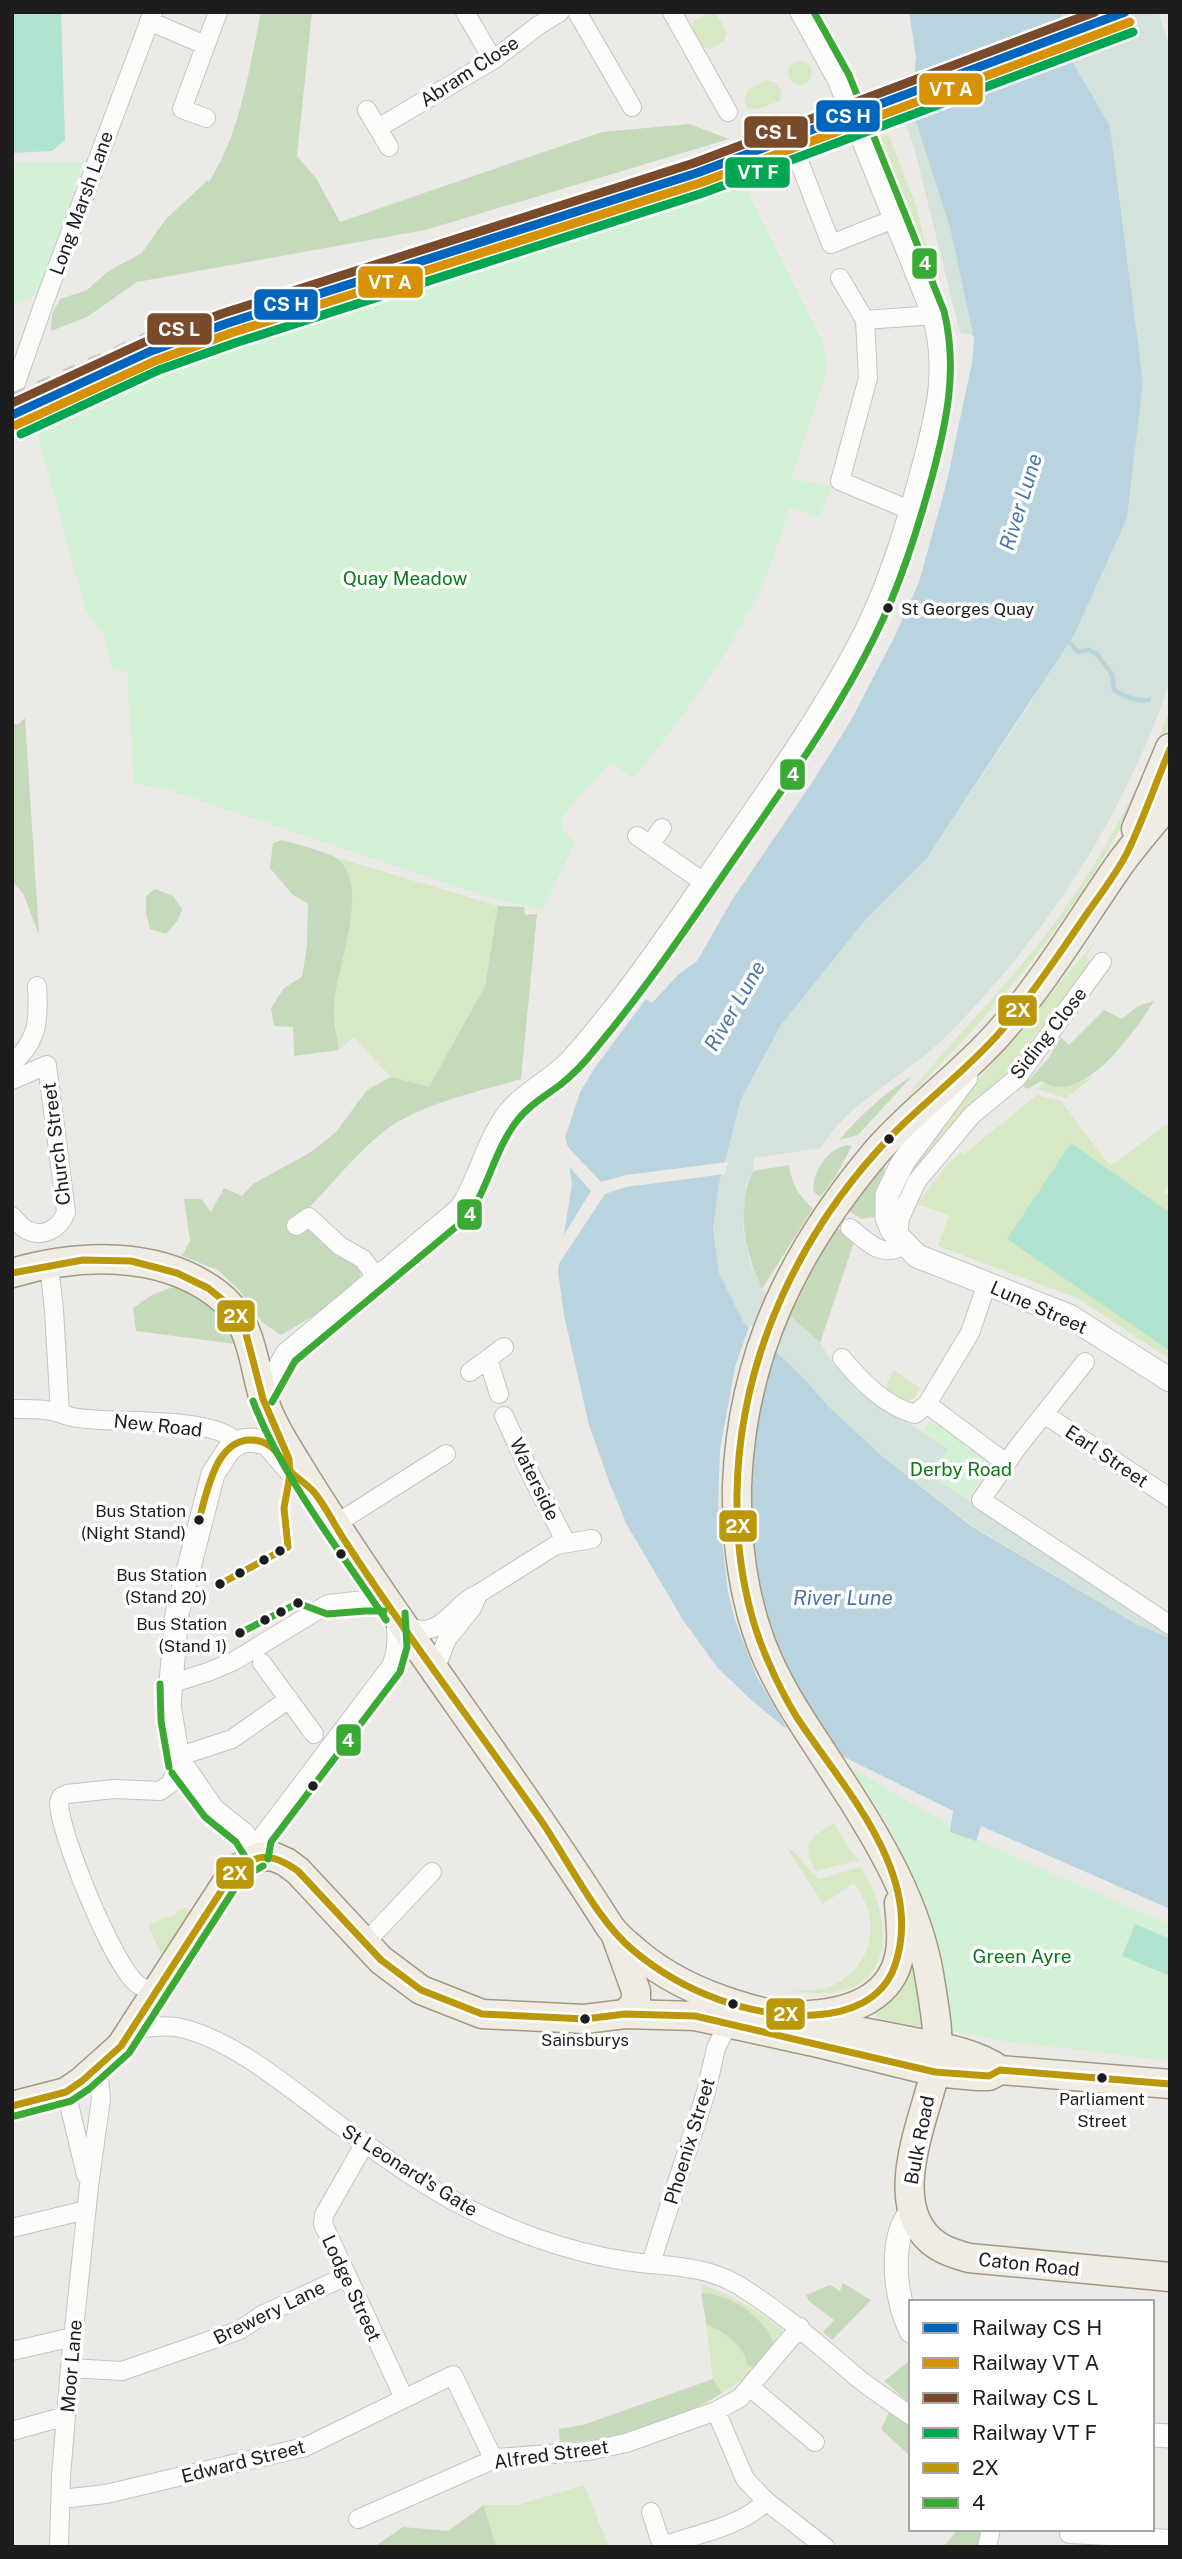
<svg xmlns="http://www.w3.org/2000/svg" width="1182" height="2559" font-family="'Public Sans',sans-serif">
  <style>
    .grass { fill: #d6e9c4 }
    .forest { fill: #c4dabb }
    .wetland { fill: #d3e2da }
    .park { fill: #d3f2d5 }
    .pitch { fill: #b1e3d1 }
    .water { fill: #b9d4de }
    .pier { fill: #ebeae6 }
    .lines { fill: none; stroke-linecap: round; stroke-linejoin: round }
    .stream { stroke: #b9d4de; stroke-width: 4.5 }
    .minor-casing { stroke: #c4c4c2; stroke-width: 20 }
    .tertiary-casing { stroke: #c4c4c2; stroke-width: 25 }
    .primary-casing { stroke: #a19982; stroke-width: 31 }
    .minor { stroke: #fcfcfb; stroke-width: 18 }
    .tertiary { stroke: #fcfcfb; stroke-width: 23 }
    .primary { stroke: #f0ece3; stroke-width: 28 }
    .rail { stroke: #cacac9; stroke-width: 4.5; stroke-dasharray: 14 14; stroke-linecap: butt }
    .bus-1-casing { stroke: #fff; stroke-width: 12 }
    .bus-2-casing { stroke: #fff; stroke-width: 12 }
    .bus-1 { stroke: #bb9809; stroke-width: 7 }
    .bus-2 { stroke: #3aaa35; stroke-width: 7 }
    .rail-1-casing { stroke: #fff; stroke-width: 14 }
    .rail-2-casing { stroke: #fff; stroke-width: 14 }
    .rail-3-casing { stroke: #fff; stroke-width: 14 }
    .rail-4-casing { stroke: #fff; stroke-width: 14 }
    .rail-1 { stroke: #0065bd; stroke-width: 9 }
    .rail-2 { stroke: #d69104; stroke-width: 9 }
    .rail-3 { stroke: #7a4b2a; stroke-width: 9 }
    .rail-4 { stroke: #00a651; stroke-width: 9 }
    .bus-dot { fill: #1d1d1d; stroke: #fff; stroke-width: 2.5 }
    .labels { text-anchor: middle; stroke-width: 7; stroke-linejoin: round; paint-order: stroke }
    .bus-label { font-size: 17px; fill: #1d1d1d; stroke: #fff; text-anchor: end }
    .street-label { font-size: 19px; fill: #1d1d1d; stroke: #fff }
    .park-label { font-size: 19px; fill: #0d791c; stroke: #fff }
    .water-label { font-size: 21px; font-style: italic; fill: #4b75ab; stroke: #fff }
    .line-badge { stroke: #fff; stroke-width: 2.5 }
    .badge-label { font-size: 19px; text-anchor: middle; font-weight: bold; fill: #fff }
  </style>
  <rect width="100%" height="100%" fill="#ebeae6"/>
  <path class="grass" d="M709,12H715L727,32L724,41L710,49L699,46L691,34L694,21Z
    M788 73a12 12 0 1 1 24 0a12 12 0 1 1-24 0Z
    M765,80L776,83L782,92L780,101L758,109L748,108L744,101L747,91Z
    M888,134L915,203L929,256L927,258L944,310L953,346L949,347L888,172L891,171L880,142L882,136Z
    M950,360H955L953,403L932,493L928,492Z
    M866,651L870,654L843,706L797,778L790,773Z
    M1170,709V723C1113,869 1018,991 905,1099C940,1054 980,1014 1017,970C1082,895 1135,803 1170,709Z
    M782,785L789,790L679,951L671,946Z
    M338,858L498,906L485,986L429,1087L391,1077L353,1037L339,1050L333,1008Z
    M1098,938L1086,957L1094,964L1031,1039L1026,1056L896,1204V1188L942,1119L972,1087Z
    M1091,1077L1092,1078L1066,1098L1037,1089L1044,1083C1058,1090 1078,1084 1091,1077Z
    M1037,1095L1061,1101L1110,1166L1169,1123L1170,1181L1163,1192L1170,1196V1359L1077,1298L938,1246L949,1215L917,1204L945,1167L961,1152L964,1154Z
    M894,1370L920,1388L914,1399L905,1401L887,1390L886,1385Z
    M834,1823L852,1853L859,1860L816,1871C800,1842 809,1839 834,1823Z
    M787,1848C802,1854 806,1871 820,1879L861,1867C904,1937 885,2010 791,1990C803,1990 817,1992 829,1987C860,1975 880,1940 867,1907C864,1899 859,1891 854,1883L823,1904Z
    M185,1907L193,1912L161,1954L148,1925L173,1915Z
    M914,1955L929,2024L920,2027L878,2018L873,2010Z
    M701,2284C732,2296 758,2310 784,2331L747,2376L722,2393L713,2379Z
    M584,2485L609,2547H496L484,2505H518Z"/>
  <path class="forest" d="M261,12H312L297,156L316,178L340,222L602,132L690,124L729,139L425,230L137,282L87,317L51,331L52,314L60,299L87,290L107,272L142,253L165,220L208,180L209,182C241,132 249,69 261,12Z
    M25,718L39,935L23,893L12,881V724H19Z
    M282,840C293,843 331,853 338,859C371,888 336,968 334,1006C333,1020 337,1036 339,1050L294,1056L293,1027L274,1026L271,1008L284,988L302,977L307,947L308,904L292,894L270,868L273,843Z
    M155,889L173,896L182,909L178,920L166,934L150,929L146,913V896Z
    M498,906L524,907L525,915L537,914L521,1079C480,1091 436,1100 399,1121C364,1142 332,1185 303,1214L313,1230L337,1257C350,1258 354,1260 361,1271L360,1277L320,1312L281,1335L262,1322L239,1290L218,1270L182,1256L190,1241L184,1199H201L211,1212L224,1188L242,1196L253,1184L311,1152L336,1132L367,1090L391,1077L429,1087L485,986Z
    M1154,1001C1136,1030 1082,1109 1042,1081L1027,1089L1023,1086L1048,1059L1061,1037L1069,1045L1104,1010L1122,1019L1138,1006Z
    M912,1076L858,1135L839,1140C861,1115 883,1094 912,1076Z
    M848,1145L852,1146L834,1179L820,1197L813,1191C814,1169 827,1149 848,1145Z
    M789,1165C792,1184 798,1196 813,1208L762,1289C745,1252 735,1209 753,1171Z
    M884,1166L885,1167L879,1191L880,1216L861,1219L848,1210Z
    M836,1227L852,1237L853,1245L820,1343L789,1315L790,1305Z
    M178,1285C205,1298 224,1317 236,1344L136,1331L133,1308L152,1295Z
    M843,2283L871,2300L832,2340L823,2332L834,2320L809,2301L806,2295L830,2285L840,2291Z
    M701,2293C730,2293 768,2319 774,2347L756,2368L748,2365C743,2345 726,2332 707,2325Z
    M908,2362L911,2366V2404L884,2381Z
    M713,2379L722,2393C682,2419 608,2443 560,2442L559,2429L583,2425Z
    M891,2408L911,2421V2457L881,2429Z
    M484,2505L496,2547H374L403,2527L448,2531Z
    M958,2529H981L983,2547H943Z"/>
  <path class="wetland" d="M1061,12H1158L1170,47V681C1125,816 1042,943 940,1042C904,1076 845,1105 821,1148L754,1158L753,1171L746,1185L743,1229L750,1263L762,1289L820,1343L835,1366L838,1365L883,1406L949,1449L931,1476L1170,1629V1638L1134,1623L971,1525L882,1456L829,1407L801,1375L744,1323L719,1273L713,1227L719,1184L741,1099L781,1025L866,919L926,859L1030,704L1127,518L1143,382L1110,126L1072,61Z
    M911,106L950,228L974,339L971,335L960,333L914,147L901,110Z"/>
  <path class="park" d="M83,162L38,294L12,306V163Z
    M736,169L823,343L827,370L791,479L832,486L819,518L790,507C780,539 770,572 754,602C722,666 678,723 633,779L611,762L561,818L563,830L575,843L542,910L485,896L163,788L134,784L127,672L111,668L105,637L85,609L36,429L133,381Z
    M934,1421L988,1462L987,1469L968,1499L931,1476L949,1449L923,1431L927,1423Z
    M849,1766L914,1805L992,1847L1170,1925V2061L996,2040L944,2029C936,1979 933,1924 913,1877C897,1838 874,1801 849,1766Z"/>
  <path class="pitch" d="M12,12H61L65,140L52,151L12,153Z
    M1071,1143L1170,1213V1351L1007,1239Z
    M1135,1924L1170,1939V1976L1122,1956Z"/>
  <path class="water" d="M909,12H1061L1072,61L1110,126L1143,382L1127,518L1074,635L926,859L866,919L781,1025L741,1099L719,1184L713,1228L719,1273L744,1323L801,1375L829,1407L882,1456L971,1526L1134,1623L1170,1638V1909L981,1826L976,1841L950,1832L953,1811L784,1727L750,1699L717,1667L683,1620L627,1525L610,1484L589,1425L564,1315L558,1271L572,1184L565,1138L580,1092L596,1066L646,999L652,1003L678,975L697,961L732,900L813,781L850,722L894,638L919,582L946,485L972,363L974,339L950,228L911,106L916,57Z"/>
  <path class="pier" d="M1066,18L1072,45L908,107L910,77Z
    M565,1138L568,1147L601,1182L626,1175L728,1162L725,1174L626,1187L605,1194L558,1265V1271H554L559,1243L591,1191L565,1162L562,1141Z
    M750,1324L772,1346L749,1451L752,1566L771,1638L804,1704L844,1760L790,1734L756,1675L735,1620L728,1592L718,1505L720,1450L735,1367Z"/>
  <g class="lines">
    <path class="stream" d="M1069,642L1078,652L1089,650L1097,654L1112,674L1114,690C1124,696 1138,702 1149,700"/>
    <defs>
      <path id="minor" d="M465,12L493,60
        M577,12L632,107
        M672,12L728,112
        M149,21L205,45
        M367,110L389,147
        M206,118L182,109L218,12
        M378,128L493,60L539,25L560,12
        M858,128L825,138L795,151L831,244L894,219
        M840,278L865,320L868,378L840,481L912,511
        M865,320L934,315
        M12,394L45,300L153,12
        M637,836L705,883
        M650,845L662,828
        M12,1063C39,1041 39,1018 37,986
        M12,1080L47,1065L66,1212C60,1229 42,1239 25,1229C20,1226 16,1220 12,1216
        M296,1226L309,1217L340,1246L363,1259L377,1278
        M850,1228C868,1242 881,1259 904,1245
        M898,1237L900,1218L917,1181L972,1115L1017,1078L1102,962
        M49,1264L54,1310L60,1413
        M842,1358C861,1381 885,1406 915,1414L927,1404L970,1333L987,1283
        M488,1359L499,1394
        M1085,1362L1017,1448L981,1500L1170,1625
        M470,1372L504,1347
        M927,1404L1006,1463
        M12,1409C25,1409 38,1408 51,1411C58,1412 64,1415 72,1417C107,1425 215,1414 237,1443
        M1044,1414L1170,1498
        M504,1416L533,1479L566,1542
        M334,1525L446,1454
        M400,1622C407,1625 415,1630 422,1630C446,1630 457,1602 478,1594L556,1545L592,1539
        M262,1663L314,1734
        M434,1672L447,1639L472,1608L478,1594
        M170,1684L208,1672L234,1661L328,1604L365,1600L385,1601
        M177,1757L232,1739L289,1699
        M258,1857L261,1838L391,1666C398,1649 397,1635 395,1617
        M365,1943L432,1872
        M156,1991C149,1990 141,1988 136,1983C112,1962 60,1835 59,1803L61,1797L67,1794L114,1789L160,1791L170,1784L179,1765
        M134,2029C149,2028 166,2024 181,2028C237,2041 295,2093 342,2127C377,2152 414,2179 452,2200C504,2229 567,2252 626,2261C664,2267 703,2264 738,2285C782,2312 820,2346 859,2379C876,2392 894,2404 911,2416
        M66,2092L86,2175
        M365,2143L324,2215L323,2224L404,2398
        M12,2228L86,2210
        M651,2263L706,2092L716,2048L724,2032L735,2024
        M12,2351L73,2337
        M70,2368L122,2371L240,2330L262,2315L346,2276
        M750,2387L815,2442
        M716,2411L745,2479L766,2501L825,2547
        M12,2431L66,2416
        M61,2499L106,2494L305,2447L453,2375L491,2454L497,2458
        M651,2512L662,2546C694,2535 743,2526 766,2501
        M358,2519L497,2458L588,2451L626,2443L716,2411L740,2398L800,2327
        M1069,2534L1170,2539
        M59,2547L61,2476L70,2368L89,2186L101,2099L98,2067
        M987,2547L991,2529"/>
      <path id="tertiary" d="M966,1077L903,1162L887,1195V1218L892,1230L917,1256L1069,1316L1170,1380
        M263,1397L287,1354L461,1209C480,1180 487,1143 508,1115C524,1094 549,1083 568,1064C584,1048 598,1029 612,1012C654,959 691,903 729,848C773,785 818,721 855,653C887,595 907,529 924,465C938,412 949,369 934,315L839,79L802,12
        M258,1857L244,1835L213,1810L186,1771L179,1765L169,1705L177,1614L213,1474L230,1448L242,1441L252,1440L267,1443L290,1470
        M911,2331C897,2302 892,2264 900,2233C902,2225 908,2216 912,2208
        M1152,2435L1170,2436"/>
      <path id="primary" d="M1170,802C1154,821 1137,841 1122,861C1082,918 1046,980 999,1033C962,1075 915,1108 878,1150C794,1249 742,1354 737,1485C736,1539 742,1592 761,1643C779,1691 809,1731 836,1774C877,1836 919,1906 930,1980C935,2010 941,2042 935,2072C924,2121 882,2210 938,2246C947,2252 958,2255 969,2258L1170,2277
        M1136,829L1170,748
        M12,1273C78,1254 158,1250 216,1293C255,1322 252,1365 266,1406C273,1426 285,1444 296,1462C394,1622 510,1769 610,1927C618,1938 628,1945 637,1953C712,2016 817,2021 909,2041C939,2047 975,2052 1000,2070L1170,2084
        M616,1936L636,1991V2003L625,2014
        M810,2015C851,2012 893,1998 900,1952C903,1936 900,1919 899,1903
        M12,2106L66,2092L82,2081L121,2046L229,1879L240,1867L258,1857L272,1856L286,1862L298,1871L381,1960L421,1990L482,2014L585,2019L625,2014L695,2016L814,2042L935,2072L977,2076H989L1000,2070"/>
    </defs>
    <use href="#minor" class="minor-casing"/>
    <use href="#tertiary" class="tertiary-casing"/>
    <use href="#primary" class="primary-casing"/>
    <use href="#minor" class="minor"/>
    <use href="#tertiary" class="tertiary"/>
    <use href="#primary" class="primary"/>
    <path class="rail" d="M12,395L145,335L421,248"/>
    <defs>
      <path id="bus-1" d="M12,1273L83,1260L131,1261L177,1273L208,1288L229,1305L245,1330L263,1399L289,1459L290,1475L284,1508L288,1547
        M199,1520C207,1492 217,1431 259,1441C275,1444 282,1462 293,1474C299,1479 306,1484 312,1490C325,1504 334,1525 345,1541C407,1637 477,1728 542,1822C569,1862 598,1922 634,1951C683,1992 750,2018 815,2015C848,2013 881,2001 894,1968C928,1876 842,1787 796,1716C785,1698 776,1680 768,1661C745,1610 736,1550 737,1494C739,1358 800,1229 895,1132C929,1098 969,1068 1001,1031C1033,993 1060,953 1088,912C1102,892 1117,873 1128,851C1144,818 1156,782 1170,749
        M220,1584L288,1547
        M12,2106L66,2092L82,2081L121,2046L229,1879C253,1853 269,1850 298,1871L381,1960L421,1990L482,2014L585,2019L625,2014L695,2016L935,2072L989,2076L1000,2070L1170,2084"/>
      <path id="bus-2" d="M253,1401C282,1477 341,1552 386,1620
        M272,1402L295,1361L469,1216C488,1187 495,1150 516,1122C528,1106 545,1096 560,1085C574,1074 586,1061 597,1047C648,986 692,920 737,855C786,784 837,714 875,636C900,586 917,531 932,477C947,421 958,368 944,311L849,75L814,12
        M240,1633L298,1603L327,1614L365,1611H384
        M160,1684L161,1721L169,1767
        M172,1773L205,1817L236,1842L249,1863
        M268,1859L271,1842L400,1672L407,1647L405,1613
        M15,2116L71,2101L89,2089L129,2053L237,1885L247,1875L263,1866"/>
    </defs>
    <use href="#bus-1" class="bus-1-casing"/>
    <use href="#bus-2" class="bus-2-casing"/>
    <use href="#bus-1" class="bus-1"/>
    <use href="#bus-2" class="bus-2"/>
    <defs>
      <path id="rail-1" d="M12,415L151,351L228,323L697,173L1125,12"/>
      <path id="rail-2" d="M16,425L155,361L231,333L700,183L1130,22"/>
      <path id="rail-3" d="M12,403L147,341L224,313L694,163L1095,12"/>
      <path id="rail-4" d="M21,434L159,370L235,343L703,193L1133,32"/>
    </defs>
    <use href="#rail-1" class="rail-1-casing"/>
    <use href="#rail-2" class="rail-2-casing"/>
    <use href="#rail-3" class="rail-3-casing"/>
    <use href="#rail-4" class="rail-4-casing"/>
    <use href="#rail-1" class="rail-1"/>
    <use href="#rail-2" class="rail-2"/>
    <use href="#rail-3" class="rail-3"/>
    <use href="#rail-4" class="rail-4"/>
  </g>
  <g class="bus-dot">
    <circle cx="888" cy="608" r="6"/>
    <circle cx="889" cy="1139" r="6"/>
    <circle cx="199" cy="1520" r="6"/>
    <circle cx="280" cy="1551" r="6"/>
    <circle cx="341" cy="1554" r="6"/>
    <circle cx="264" cy="1560" r="6"/>
    <circle cx="240" cy="1573" r="6"/>
    <circle cx="220" cy="1584" r="6"/>
    <circle cx="298" cy="1603" r="6"/>
    <circle cx="281" cy="1612" r="6"/>
    <circle cx="265" cy="1620" r="6"/>
    <circle cx="240" cy="1633" r="6"/>
    <circle cx="313" cy="1786" r="6"/>
    <circle cx="733" cy="2004" r="6"/>
    <circle cx="585" cy="2019" r="6"/>
    <circle cx="1102" cy="2078" r="6"/>
  </g>
  <g class="labels">
    <g class="bus-label">
      <text x="901" y="615" text-anchor="start">St Georges Quay</text>
      <text x="186" y="1517">Bus Station<tspan x="186" dy="22">(Night Stand)</tspan></text>
      <text x="207" y="1581">Bus Station<tspan x="207" dy="22">(Stand 20)</tspan></text>
      <text x="227" y="1630">Bus Station<tspan x="227" dy="22">(Stand 1)</tspan></text>
      <text x="585" y="2046" text-anchor="middle">Sainsburys</text>
      <text x="1102" y="2105" text-anchor="middle">Parliament<tspan x="1102" dy="22">Street</tspan></text>
    </g>
    <g class="street-label">
      <text transform="translate(469 71) rotate(-33)" y="7">Abram Close</text>
      <text transform="translate(81 203) rotate(-70)" y="7">Long Marsh Lane</text>
      <text transform="translate(1048 1033) rotate(-52)" y="7">Siding Close</text>
      <text transform="translate(56 1144) rotate(-97)" y="7">Church Street</text>
      <text transform="translate(1039 1307) rotate(24)" y="7">Lune Street</text>
      <text transform="translate(158 1425) rotate(6)" y="7">New Road</text>
      <text transform="translate(1107 1456) rotate(34)" y="7">Earl Street</text>
      <text transform="translate(535 1479) rotate(64)" y="7">Waterside</text>
      <text transform="translate(919 2140) rotate(-79)" y="7">Bulk Road</text>
      <text transform="translate(689 2141) rotate(-73)" y="7">Phoenix Street</text>
      <text transform="translate(410 2170) rotate(32)" y="7">St Leonard's Gate</text>
      <text transform="translate(1029 2264) rotate(6)" y="7">Caton Road</text>
      <text transform="translate(352 2288) rotate(65)" y="7">Lodge Street</text>
      <text transform="translate(269 2312) rotate(-26)" y="7">Brewery Lane</text>
      <text transform="translate(71 2366) rotate(-85)" y="7">Moor Lane</text>
      <text transform="translate(551 2454) rotate(-8)" y="7">Alfred Street</text>
      <text transform="translate(243 2461) rotate(-14)" y="7">Edward Street</text>
    </g>
    <g class="park-label">
      <text x="405" y="585">Quay Meadow</text>
      <text x="961" y="1476">Derby Road</text>
      <text x="1022" y="1963">Green Ayre</text>
    </g>
    <g class="water-label">
      <text transform="translate(1021 502) rotate(-73)" y="7">River Lune</text>
      <text transform="translate(735 1006) rotate(-60)" y="7">River Lune</text>
      <text x="843" y="1605">River Lune</text>
    </g>
  </g>
  <g class="line-badge">
    <rect x="918" y="72" width="66" height="34" rx="7" fill="#d69104"/>
    <rect x="815" y="99" width="66" height="34" rx="7" fill="#0065bd"/>
    <rect x="743" y="115" width="66" height="34" rx="7" fill="#7a4b2a"/>
    <rect x="724" y="156" width="67" height="33" rx="7" fill="#00a651"/>
    <rect x="911" y="247" width="27" height="33" rx="7" fill="#3aaa35"/>
    <rect x="357" y="265" width="67" height="34" rx="7" fill="#d69104"/>
    <rect x="253" y="288" width="66" height="33" rx="7" fill="#0065bd"/>
    <rect x="146" y="312" width="67" height="34" rx="7" fill="#7a4b2a"/>
    <rect x="779" y="758" width="27" height="33" rx="7" fill="#3aaa35"/>
    <rect x="997" y="994" width="41" height="33" rx="7" fill="#bb9809"/>
    <rect x="456" y="1198" width="27" height="33" rx="7" fill="#3aaa35"/>
    <rect x="216" y="1299" width="40" height="34" rx="7" fill="#bb9809"/>
    <rect x="718" y="1509" width="40" height="34" rx="7" fill="#bb9809"/>
    <rect x="335" y="1723" width="27" height="34" rx="7" fill="#3aaa35"/>
    <rect x="215" y="1856" width="40" height="34" rx="7" fill="#bb9809"/>
    <rect x="765" y="1997" width="41" height="34" rx="7" fill="#bb9809"/>
  </g>
  <g class="badge-label">
    <text x="951" y="96">VT A</text>
    <text x="848" y="123">CS H</text>
    <text x="776" y="139">CS L</text>
    <text x="758" y="179">VT F</text>
    <text x="925" y="270">4</text>
    <text x="390" y="289">VT A</text>
    <text x="286" y="311">CS H</text>
    <text x="179" y="336">CS L</text>
    <text x="793" y="781">4</text>
    <text x="1018" y="1017">2X</text>
    <text x="470" y="1221">4</text>
    <text x="236" y="1323">2X</text>
    <text x="738" y="1533">2X</text>
    <text x="348" y="1747">4</text>
    <text x="235" y="1880">2X</text>
    <text x="786" y="2021">2X</text>
  </g>
  <rect width="1182" height="2559" fill="none" stroke="#1d1d1d" stroke-width="28"/>
  <rect x="909" y="2300" width="245" height="231" fill="#ffffff" stroke="#a5a5a5" stroke-width="2"/>
  <rect x="923" y="2323" width="35" height="10" fill="#0065bd" stroke="#a5a5a5" stroke-width="2"/>
  <text x="972" y="2335" font-size="21" fill="#1d1d1d">Railway CS H</text>
  <rect x="923" y="2358" width="35" height="10" fill="#d69104" stroke="#a5a5a5" stroke-width="2"/>
  <text x="972" y="2370" font-size="21" fill="#1d1d1d">Railway VT A</text>
  <rect x="923" y="2393" width="35" height="10" fill="#7a4b2a" stroke="#a5a5a5" stroke-width="2"/>
  <text x="972" y="2405" font-size="21" fill="#1d1d1d">Railway CS L</text>
  <rect x="923" y="2428" width="35" height="10" fill="#00a651" stroke="#a5a5a5" stroke-width="2"/>
  <text x="972" y="2440" font-size="21" fill="#1d1d1d">Railway VT F</text>
  <rect x="923" y="2463" width="35" height="10" fill="#bb9809" stroke="#a5a5a5" stroke-width="2"/>
  <text x="972" y="2475" font-size="21" fill="#1d1d1d">2X</text>
  <rect x="923" y="2498" width="35" height="10" fill="#3aaa35" stroke="#a5a5a5" stroke-width="2"/>
  <text x="972" y="2510" font-size="21" fill="#1d1d1d">4</text>
</svg>
